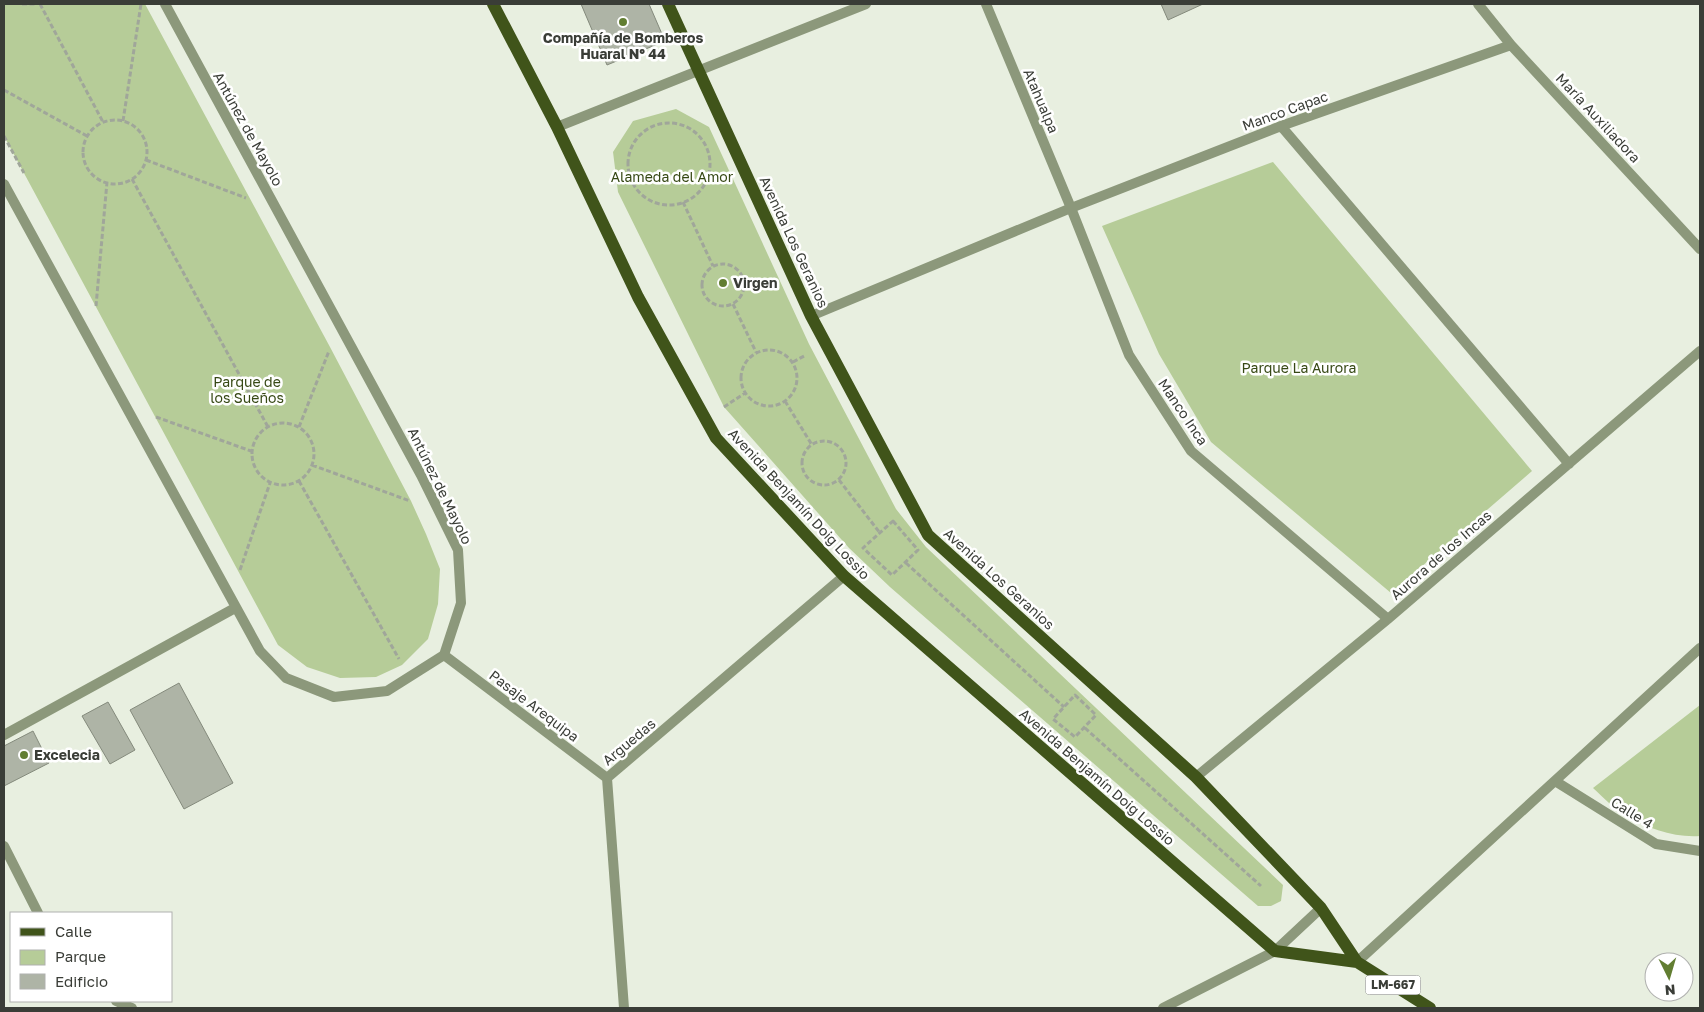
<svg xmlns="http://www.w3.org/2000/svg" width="1704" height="1012" font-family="'Golos Text',sans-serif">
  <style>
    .green { fill: #b6cc98 }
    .building { fill: #aeb4a6; stroke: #848a7c }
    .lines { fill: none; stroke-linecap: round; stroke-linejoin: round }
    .path { stroke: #a0a69a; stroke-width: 3; stroke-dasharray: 5 2.5; stroke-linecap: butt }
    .minor { stroke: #8c987b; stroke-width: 10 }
    .tertiary { stroke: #8c987b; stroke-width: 10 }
    .primary { stroke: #40541a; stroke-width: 12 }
    .poi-dot { fill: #627e32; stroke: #fff; stroke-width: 2 }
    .labels { text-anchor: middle; stroke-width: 5; stroke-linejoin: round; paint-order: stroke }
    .shield { fill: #fff; stroke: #757773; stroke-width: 1 }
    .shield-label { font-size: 12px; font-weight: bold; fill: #3a3d37 }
    .poi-label { font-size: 14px; font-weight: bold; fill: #3a3d37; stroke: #fff; text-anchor: start }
    .street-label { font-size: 14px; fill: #3a3d37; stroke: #fff }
    .park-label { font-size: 14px; fill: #364814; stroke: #fff }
  </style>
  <rect width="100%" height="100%" fill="#e8efe0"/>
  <path class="green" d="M4,4H145L330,347L411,501L426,534L440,569L438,604L428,639L402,665L376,677L340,678L307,667L278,645L4,136Z
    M676,109L709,127L809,344L896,509L926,547L1283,885L1281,901L1271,906H1258L890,587L849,548L724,407L618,192L613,152L633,121Z
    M1273,162L1532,471L1391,593L1211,442L1159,354L1102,226Z
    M1700,705V836C1675,838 1647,828 1626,816C1614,809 1603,797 1593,788Z"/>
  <path class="building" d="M581,4H649L665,41L607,65Z
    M1161,4H1203L1168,20Z
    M179,683L233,783L184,809L130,710Z
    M108,702L135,750L110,764L82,716Z
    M33,731L49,763L4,786V746Z"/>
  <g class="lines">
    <path class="path" d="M22,4H35
      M40,4L103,122
      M4,90L87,136
      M83 152a32 32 0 1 1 64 0a32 32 0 1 1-64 0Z
      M123,121L141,4
      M628 164a41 41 0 1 1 82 0a41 41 0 1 1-82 0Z
      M4,136L24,173
      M146,160L246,198
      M132,179L268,427
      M683,202L713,266
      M702 285a21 21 0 1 1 42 0a21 21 0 1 1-42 0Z
      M733,304L756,352
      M96,306L107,182
      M741 378a28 28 0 1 1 56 0a28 28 0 1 1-56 0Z
      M793,362L806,355
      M785,401L812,445
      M724,407L745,393
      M156,417L251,451
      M252 454a31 31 0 1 1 62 0a31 31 0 1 1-62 0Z
      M299,427L329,351
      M802 463a22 22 0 1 1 44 0a22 22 0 1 1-44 0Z
      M312,465L410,501
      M839,480L880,533
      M299,481L399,659
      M893,521L918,550L892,575L863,548Z
      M906,563L1064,707
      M240,570L270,483
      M1075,695L1096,715L1075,737L1053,719Z
      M1085,728L1261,886"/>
    <path class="minor" d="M986,4L1071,208L1129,355L1191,451L1388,619
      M1478,4L1511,45L1700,249
      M1281,126L1569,464
      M4,184L260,651L286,678L334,697L387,691L444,655L461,603L458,550L421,475L165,4
      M811,316L1071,208L1281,126L1511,45
      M444,655L607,778
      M4,735L235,608
      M1196,777L1388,619L1700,351
      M1555,781L1656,844L1700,851
      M1357,962L1700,648
      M624,1008L607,778L844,576"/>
    <path class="tertiary" d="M557,127L866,4
      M4,846L38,913
      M116,1001L132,1008
      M1163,1008L1275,951L1321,908"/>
    <path class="primary" d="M493,4L557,127L638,297L716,438L844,576L1275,951L1357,962
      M668,4L811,316L928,535L1196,777L1321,908L1357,962L1430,1008"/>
  </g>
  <g class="poi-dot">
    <circle cx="623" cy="22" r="5"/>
    <circle cx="723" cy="283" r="5"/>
    <circle cx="24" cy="755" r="5"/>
  </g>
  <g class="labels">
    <rect class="shield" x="1365.5" y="975.5" width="55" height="19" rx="4"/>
    <g class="shield-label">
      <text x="1393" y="989">LM-667</text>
    </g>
    <g class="poi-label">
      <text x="623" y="43" text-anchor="middle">Compañía de Bomberos<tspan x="623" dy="16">Huaral Nº 44</tspan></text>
      <text x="733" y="288">Virgen</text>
      <text x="34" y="760">Excelecia</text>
    </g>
    <g class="street-label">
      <text transform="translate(1041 101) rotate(67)" y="5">Atahualpa</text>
      <text transform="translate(1285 111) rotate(-20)" y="5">Manco Capac</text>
      <text transform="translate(1598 118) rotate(47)" y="5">María Auxiliadora</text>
      <text transform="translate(248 129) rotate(61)" y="5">Antúnez de Mayolo</text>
      <text transform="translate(794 242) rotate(65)" y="5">Avenida Los Geranios</text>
      <text transform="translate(1183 412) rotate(56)" y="5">Manco Inca</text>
      <text transform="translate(440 486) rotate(64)" y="5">Antúnez de Mayolo</text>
      <text transform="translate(799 504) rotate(47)" y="5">Avenida Benjamín Doig Lossio</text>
      <text transform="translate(1441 555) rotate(-41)" y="5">Aurora de los Incas</text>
      <text transform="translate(999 579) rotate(42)" y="5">Avenida Los Geranios</text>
      <text transform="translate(534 706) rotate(37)" y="5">Pasaje Arequipa</text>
      <text transform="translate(629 742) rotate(-40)" y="5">Arguedas</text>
      <text transform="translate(1097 777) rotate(41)" y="5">Avenida Benjamín Doig Lossio</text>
      <text transform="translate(1632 813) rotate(32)" y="5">Calle 4</text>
    </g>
    <g class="park-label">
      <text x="672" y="182">Alameda del Amor</text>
      <text x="1299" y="373">Parque La Aurora</text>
      <text x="247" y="387">Parque de<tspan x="247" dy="16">los Sueños</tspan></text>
    </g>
  </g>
  <rect width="1704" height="1012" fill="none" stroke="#3a3d37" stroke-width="10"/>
  <rect x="10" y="912" width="162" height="90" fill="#ffffff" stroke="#b0b1af"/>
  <rect x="20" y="928" width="25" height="8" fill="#40541a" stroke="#b0b1af"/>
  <text x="55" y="937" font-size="15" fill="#3a3d37">Calle</text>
  <rect x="20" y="950" width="25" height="15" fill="#b6cc98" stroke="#b0b1af"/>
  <text x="55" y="962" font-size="15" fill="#3a3d37">Parque</text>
  <rect x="20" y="974" width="25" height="15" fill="#aeb4a6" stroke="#b0b1af"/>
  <text x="55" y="987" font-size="15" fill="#3a3d37">Edificio</text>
  <g transform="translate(1669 977) rotate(175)"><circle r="24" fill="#ffffff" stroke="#b0b1af"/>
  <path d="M0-4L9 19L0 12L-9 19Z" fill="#627e32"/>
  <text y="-8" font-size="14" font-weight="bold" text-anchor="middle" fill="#3a3d37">N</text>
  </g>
</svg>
